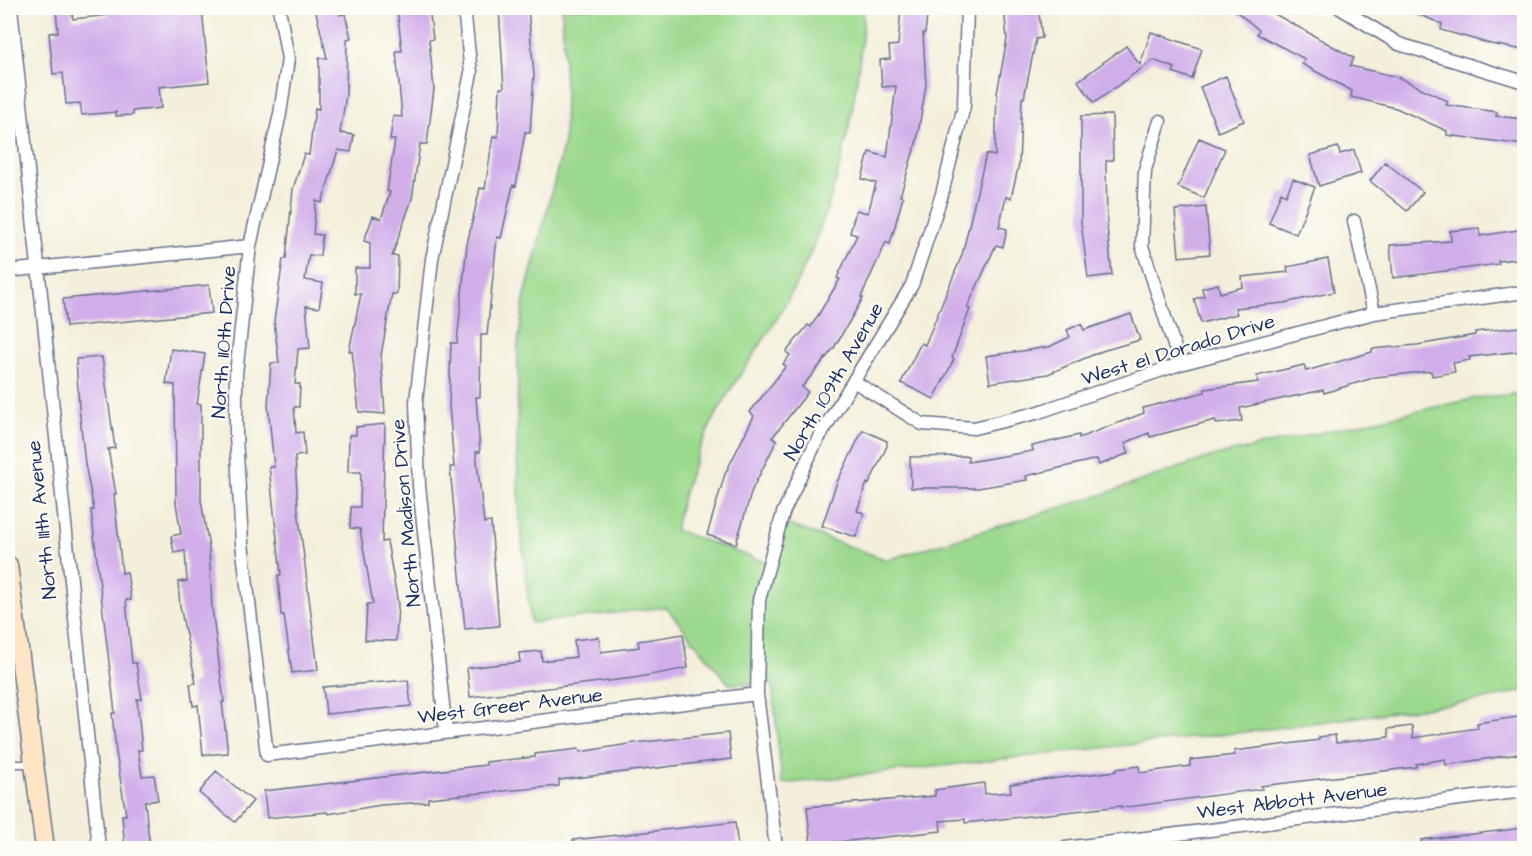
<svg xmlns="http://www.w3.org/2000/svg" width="1532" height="856" font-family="'Architects Daughter',sans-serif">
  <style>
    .green { fill: #9dd98d; stroke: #5c8476; stroke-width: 1.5 }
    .building { fill: #d0afe9 }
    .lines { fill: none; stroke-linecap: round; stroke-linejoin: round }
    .lane-casing { stroke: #67728a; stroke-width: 9 }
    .street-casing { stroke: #67728a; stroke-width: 15 }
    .secondary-casing { stroke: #67728a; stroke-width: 21 }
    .lane { stroke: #fff; stroke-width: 6 }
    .street { stroke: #fff; stroke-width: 12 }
    .secondary { stroke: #fde5c5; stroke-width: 18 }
    .labels { text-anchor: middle; stroke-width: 4.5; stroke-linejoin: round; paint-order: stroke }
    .street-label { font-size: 20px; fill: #1b2f5e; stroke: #fdfcf7 }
  </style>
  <rect width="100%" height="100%" fill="#fdfcf7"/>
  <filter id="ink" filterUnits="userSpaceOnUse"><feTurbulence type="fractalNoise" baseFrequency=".0167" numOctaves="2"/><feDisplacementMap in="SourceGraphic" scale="12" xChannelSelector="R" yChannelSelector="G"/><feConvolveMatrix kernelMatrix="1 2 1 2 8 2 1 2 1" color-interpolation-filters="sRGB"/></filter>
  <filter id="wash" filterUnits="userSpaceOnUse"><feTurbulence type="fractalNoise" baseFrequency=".008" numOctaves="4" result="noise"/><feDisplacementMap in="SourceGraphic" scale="24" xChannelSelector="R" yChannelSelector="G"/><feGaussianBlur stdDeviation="1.35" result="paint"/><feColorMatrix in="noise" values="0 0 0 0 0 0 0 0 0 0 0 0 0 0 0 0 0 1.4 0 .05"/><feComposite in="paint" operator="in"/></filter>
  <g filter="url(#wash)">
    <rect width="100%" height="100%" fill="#f4efdc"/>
    <path class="green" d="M562,8H863C864,32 860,55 857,80C846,158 824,234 786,303C768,336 744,367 725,399C702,437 683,486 675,530L768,563L781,522L887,560L1101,495L1210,457L1476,398L1524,393V691L1481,700L1262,730L782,784L772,683L729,684L666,607L531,623L520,522L517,455L518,346L524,300L564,143L565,88Z"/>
    <g id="blocks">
      <path class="building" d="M71,8L73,19L109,15L108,8H202L209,82L159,87L161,108L133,111V115L116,116V112L82,115L80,103L66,104L63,73L53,74L49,33L58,32L56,9Z
        M315,8H338L340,15L345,14L351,38L347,39L346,95L340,133L354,135L351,152L338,150L322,203L316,201L313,234L322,235L320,256L309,255L305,280L323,283L319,308L306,306L310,348L298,349L295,384H300L299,407H294L296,433L303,432L305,455L295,456L298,509L318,670L292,673L284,615H281L278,575H281L269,467H274L268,405L271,363H279L274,321L283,259H286L293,189L304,154L309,155L315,108L319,109V58H327Z
        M397,8H429L433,39L429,40L434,89L427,144H420L412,199L392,256H398L397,294H392L381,355L385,414L359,412L352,351H349L361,294H355V268H370V243L364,241L373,216L381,219L390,192L387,191L395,140H390L393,116L402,117L396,51H402Z
        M499,8H528L534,75L530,133L525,132L516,186L513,185L501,238L497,237L487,335H481L480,397H476L480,452H476L484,523L491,522L499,626L465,629L450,467H454L449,405L451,343H457L467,244L480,188L485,189L493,136L498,137L500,88H504Z
        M901,8H928L925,33H923L926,85L917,140L900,196L903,197L890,244L886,242L861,297L863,298L834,348L802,387L808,392L772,438L777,440L752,490L736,544L707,535L725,474L754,416L750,412L786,366L783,364L790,355L786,352L808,325L811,327L840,279L837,278L857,235L850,233L856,210L868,213L876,183L862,179L869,152L887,157L896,86L882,87L880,60L890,59L889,46L898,45Z
        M1004,8H1029L1030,14L1039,13L1042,38L1036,39L1024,98H1022L1019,164L1011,198L1006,197L999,227L1007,229L1003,247L996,245L967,308L970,309L952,358L954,359L934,399L901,383L921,343L925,345L962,255L986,154L995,156L997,93L1007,39Z
        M1232,8H1264L1354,58L1350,66L1398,77L1448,101L1446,105L1497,112L1496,116L1524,119V145L1447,135V131L1396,108L1351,97L1352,91L1302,64L1305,59L1257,34L1259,30Z
        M1403,8H1472L1497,14L1498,8H1524V50L1491,44L1441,30L1442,24Z
        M1151,32L1202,49L1192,79L1173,72L1175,68L1153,60L1094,103L1078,81L1126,46L1140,65Z
        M1226,76L1244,121L1218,132L1200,87Z
        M1112,115L1113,160L1106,161L1107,226L1112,275L1088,278L1081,222V116Z
        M1199,138L1225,149L1204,198L1178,187Z
        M1338,147L1340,154L1354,150L1361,173L1319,186L1310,155Z
        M1385,162L1423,192L1407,211L1370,181Z
        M1293,179L1315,187L1296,234L1269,223L1281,192L1286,195Z
        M1206,207L1210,254L1179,257L1175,210Z
        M1479,228L1480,236L1524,229V258L1498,261L1499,264L1393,278L1390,245L1451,241L1450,231Z
        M1328,259L1334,292L1284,303L1235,308L1237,314L1201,323L1194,299L1204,296L1202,288L1218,284L1220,293L1243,287L1242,277L1288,272L1287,267Z
        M209,285L212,313L66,327L63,299Z
        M1131,314L1140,340L1102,351L1048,374L990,383L986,356L1049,347L1070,337L1067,330L1081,324L1084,330Z
        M1519,327L1522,351L1469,357L1470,360L1453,363L1455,372L1432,376L1431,371L1376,377L1324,393L1323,390L1240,408L1242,421L1216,424L1215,420L1150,437L1149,433L1125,443L1129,453L1099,465L1097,459L1026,476L1027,480L978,488H911L910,457L968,456V462L1033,451L1032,446L1079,435V438L1144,413L1143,408L1205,392V389L1258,382L1257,376L1304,365L1306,371L1372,352V349L1417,345L1475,335V332Z
        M171,349L205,354L197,404H201V500L209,548L212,608L224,702H222L228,753L203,755L198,705L193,706L190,684L196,683L180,606L178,582L187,581L185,551L174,553L171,536L181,534L176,503L175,385L166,384Z
        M102,357L115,448L108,449L116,494H114L122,573L127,572L131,600H126L132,663H136L142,699H137L142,750H138L142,776L154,775L158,800L145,802L150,849H125L122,815H126L116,752L112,713H115L91,510H94L85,464L79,407L76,359Z
        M385,424L382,542L387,541L398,604L396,641L365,640L367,604H373L360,529L350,528L351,507H360L361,472H348L349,435H356V427Z
        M863,430L887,441V446L869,484L867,483L857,511L864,513L856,537L822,526L837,482Z
        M683,634L688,668L634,678L470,697L467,668L520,662L519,653L541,651L542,661L576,657L574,640L599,637L601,652L639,647L638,641Z
        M408,680L411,706L326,714L323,687Z
        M1524,716V753L1446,765L1445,759L1416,764V767L1261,786L1262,789L1121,808V806L965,823V819L940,821L941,831L811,845L807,807L935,796V790L984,783L985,794L1011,792L1010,784L1116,771V769L1139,766L1140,773L1190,766V760L1235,755L1234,751L1319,740V737L1335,735L1336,743L1389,737L1388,729L1412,726L1413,738L1478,728L1477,723Z
        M728,733L731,759L559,780V786L428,798V802L381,805L328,814L327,812L267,818L264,791L486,765V762L535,757V754L579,749L580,752L635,743Z
        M216,771L253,801L235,822L199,793Z
        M735,822L738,849H574L573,840Z
        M1524,828V849H1422L1421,840Z"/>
    </g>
  </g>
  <g filter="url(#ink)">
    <use href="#blocks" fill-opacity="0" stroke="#67728a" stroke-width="1.5"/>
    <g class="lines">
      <defs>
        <path id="lane" d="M8,764H32"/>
        <path id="street" d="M11,8L99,848
          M279,8L288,59L280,114L250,246L236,374V436L242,543L267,755L757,694
          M1340,8L1399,44L1524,82
          M1160,121L1145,170L1142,246L1180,364
          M1354,221L1374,313
          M8,271L250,246
          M855,382L922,424L974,428L1036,413L1180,364L1374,313L1524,292
          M446,732L419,486L416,402L432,259L471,73L464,8
          M776,848L757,694L759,600L783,513L815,444L912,285L942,194L964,106L967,8
          M1065,848L1524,791"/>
        <path id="secondary" d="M8,565L45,848"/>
      </defs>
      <use href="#lane" class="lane-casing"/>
      <use href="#street" class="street-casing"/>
      <use href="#secondary" class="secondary-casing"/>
      <use href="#lane" class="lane"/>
      <use href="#street" class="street"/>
      <use href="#secondary" class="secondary"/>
    </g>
  </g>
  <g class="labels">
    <g class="street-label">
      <text transform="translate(223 342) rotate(-86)" y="7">North 110th Drive</text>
      <text transform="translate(1178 349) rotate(-17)" y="7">West el Dorado Drive</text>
      <text transform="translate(833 381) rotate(-60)" y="7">North 109th Avenue</text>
      <text transform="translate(405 513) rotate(-95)" y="7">North Madison Drive</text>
      <text transform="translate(41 520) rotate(-96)" y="7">North 111th Avenue</text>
      <text transform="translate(510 705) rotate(-7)" y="7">West Greer Avenue</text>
      <text transform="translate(1292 800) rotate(-7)" y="7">West Abbott Avenue</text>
    </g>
  </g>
  <rect width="1532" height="856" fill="none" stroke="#fdfcf7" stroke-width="30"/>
</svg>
